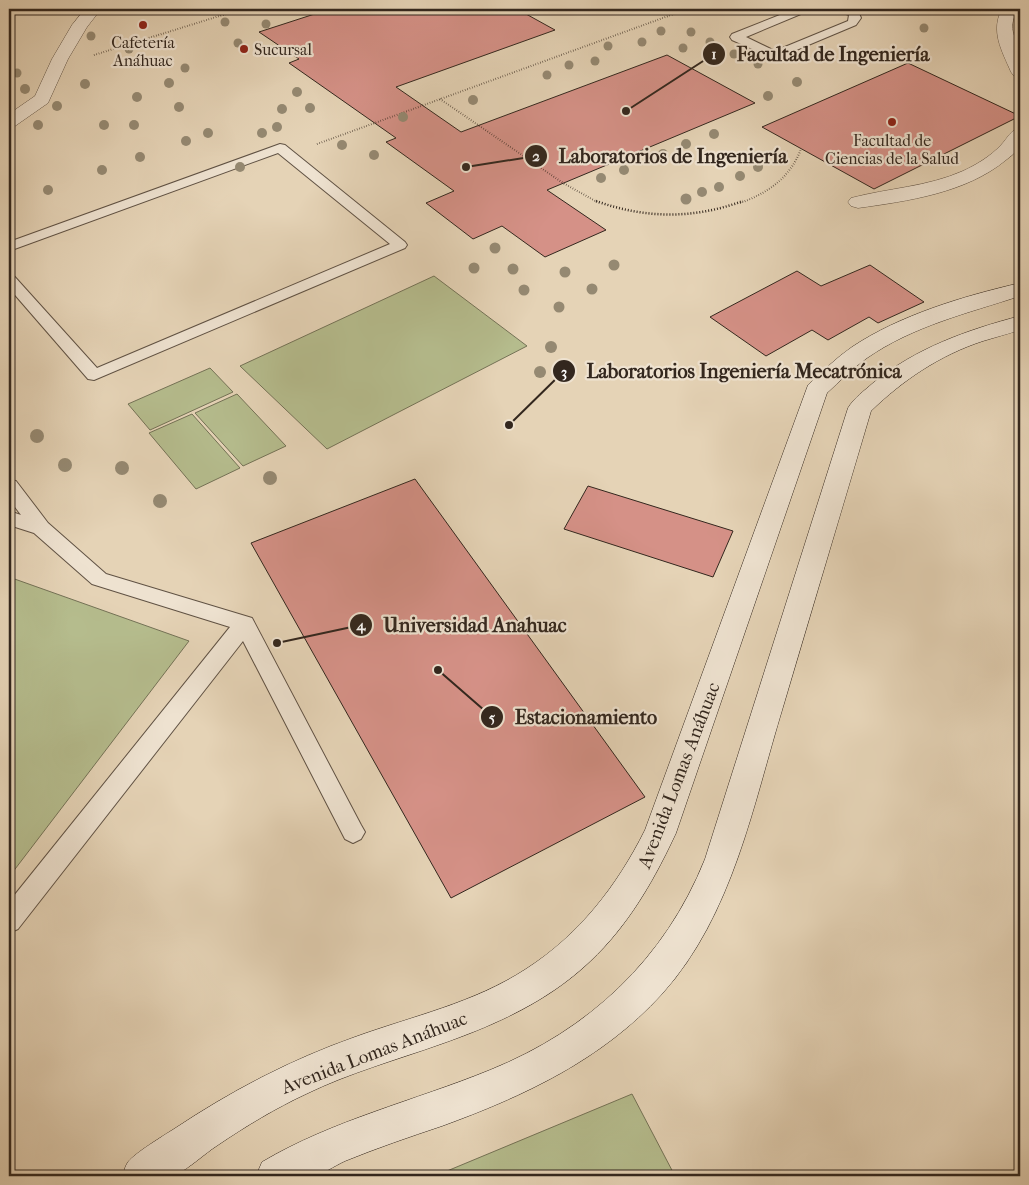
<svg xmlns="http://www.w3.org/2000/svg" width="1029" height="1185" font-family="'IM FELL French Canon',serif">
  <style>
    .green { fill: #b5bc8d; stroke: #747256 }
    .building { fill: #d59187; stroke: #33271e }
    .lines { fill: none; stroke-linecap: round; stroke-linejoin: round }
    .service-casing { stroke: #605244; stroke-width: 2 }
    .minor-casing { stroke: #605244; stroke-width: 1 }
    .secondary-casing { stroke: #33271e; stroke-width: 1 }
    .path-far1 { stroke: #33271e; stroke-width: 2; stroke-dasharray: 0.5 2; stroke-linecap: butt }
    .path { stroke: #33271e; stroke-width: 2.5; stroke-dasharray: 1 2; stroke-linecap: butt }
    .service { fill: #eee2d0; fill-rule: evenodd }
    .minor { fill: #eee2d0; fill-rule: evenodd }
    .secondary { fill: #eee2d0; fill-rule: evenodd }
    .tree { fill: #958972 }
    .poi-dot { fill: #8f2418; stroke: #eee2d0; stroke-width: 2 }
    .labels { text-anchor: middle; stroke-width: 4.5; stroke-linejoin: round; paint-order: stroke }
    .far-poi-label { font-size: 16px; fill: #33271e; stroke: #eee2d0 }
    .street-label { font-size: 19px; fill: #33271e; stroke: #eee2d0 }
    .leader { fill: none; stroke: #33271e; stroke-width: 2 }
    .callout-dot { fill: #33271e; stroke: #eee2d0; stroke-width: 2 }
    .mark-label { font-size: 15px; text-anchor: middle; font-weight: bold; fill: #fff }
    .callout-label { font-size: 20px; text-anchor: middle; font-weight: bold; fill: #33271e; stroke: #eee2d0; stroke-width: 4.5; stroke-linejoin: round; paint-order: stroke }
  </style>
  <rect width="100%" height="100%" fill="#e5d3b6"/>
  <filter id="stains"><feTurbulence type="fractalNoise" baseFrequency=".004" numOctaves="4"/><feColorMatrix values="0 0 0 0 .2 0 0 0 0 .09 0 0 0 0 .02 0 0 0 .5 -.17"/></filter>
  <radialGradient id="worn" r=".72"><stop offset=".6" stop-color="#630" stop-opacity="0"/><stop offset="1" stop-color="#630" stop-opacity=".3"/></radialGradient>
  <path class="green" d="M434,276L527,346L327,449L240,366Z
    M210,368L233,392L150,430L128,404Z
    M237,394L286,446L243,466L195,413Z
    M192,414L240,468L196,489L149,433Z
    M9,577L189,641L9,877Z
    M632,1094L675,1176H435Z"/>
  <path class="building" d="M330,9H517L555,30L396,87L461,132L667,55L755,103L547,190L606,230L545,257L502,226L473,239L426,203L454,191L386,142L396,138L289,63L299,59L259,32Z
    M908,63L1020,116L874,189L762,127Z
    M870,265L924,302L878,323L869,317L828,340L812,330L766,356L710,317L797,271L821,286Z
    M415,479L645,797L451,898L251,543Z
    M588,486L733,531L713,577L564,529Z"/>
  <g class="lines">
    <defs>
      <path id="service" d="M795,9H810L808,11L746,37L775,51L848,21L849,15L838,11L836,9L858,11L861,18L856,25L775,59L732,40L730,37L732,34Z
        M280,144L285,145L405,242L407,245L405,248L94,380L88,379L9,288V274L14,276L97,368L390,244L278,153L9,251V242Z
        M9,480L16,481L48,523L106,574L252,618L361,825L365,832L361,839L353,843L345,839L243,641L18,929L9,933V902L230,627L92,584L34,533L9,525V511L21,515L9,499Z"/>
      <path id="minor" d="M85,9H101L87,27L68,59L48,103L15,126L9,127V114L35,96L52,59L72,25Z
        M1002,9H1018C1005,32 1018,36 1020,56C1021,63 1020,70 1020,77L1014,76L1011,72C1002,51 990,31 1002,9Z
        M1020,128C1020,133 1022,142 1019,146C1017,152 1011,156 1006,160C966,193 908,201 858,208L851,206L848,202L851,198C889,188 927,187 963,171C976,165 991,156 1001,145C1008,138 1010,130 1020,128Z"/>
      <path id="secondary" d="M1020,283V296C968,313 913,326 867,358C853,368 840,381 827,393L676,833C621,952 564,1001 441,1044C396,1060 349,1073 306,1094C276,1108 246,1126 218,1145C204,1154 190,1168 175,1175C168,1179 133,1176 122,1176C124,1172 125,1166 128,1162C135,1153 163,1136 174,1129C231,1091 290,1060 355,1037C413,1016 474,1003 526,969C579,935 617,886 645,830L808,385C822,372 836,358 852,347C900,315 964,296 1020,283Z
        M1020,316V330C1008,334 995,337 983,341C940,355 903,380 871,411C842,510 812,608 783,707C753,805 733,915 662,994C602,1060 524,1096 442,1126C409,1137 377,1148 345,1161C334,1166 322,1175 311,1176C293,1178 274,1176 256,1176L262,1162C333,1120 414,1101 490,1070C589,1030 665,959 705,859L848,408C854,398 864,391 873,383C916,348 967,330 1020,316Z"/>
    </defs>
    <use href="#service" class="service-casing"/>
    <use href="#minor" class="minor-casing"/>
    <use href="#secondary" class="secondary-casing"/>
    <path class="path-far1" d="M94,55L242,9
      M440,99L563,183L599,203
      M317,144L682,11
      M740,203C768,193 790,178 801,149"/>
    <path class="path" d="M596,201C646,219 694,219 743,201"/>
    <use href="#service" class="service"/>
    <use href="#minor" class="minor"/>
    <use href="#secondary" class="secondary"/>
  </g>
  <g class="tree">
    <circle cx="225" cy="22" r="4.5"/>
    <circle cx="266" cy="24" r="4.5"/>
    <circle cx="924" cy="28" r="4.5"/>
    <circle cx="661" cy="31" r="4.5"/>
    <circle cx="691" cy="32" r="4.5"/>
    <circle cx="91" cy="36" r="4.5"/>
    <circle cx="642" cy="42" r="4.5"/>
    <circle cx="710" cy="42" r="4.5"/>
    <circle cx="238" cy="43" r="4.5"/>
    <circle cx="608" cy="46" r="4.5"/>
    <circle cx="683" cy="48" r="4.5"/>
    <circle cx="129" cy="49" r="4.5"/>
    <circle cx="734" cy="54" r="4.5"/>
    <circle cx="595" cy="61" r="4.5"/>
    <circle cx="758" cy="64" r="4.5"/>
    <circle cx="569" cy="65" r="4.5"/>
    <circle cx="185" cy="68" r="4.5"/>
    <circle cx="17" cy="73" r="4.5"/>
    <circle cx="547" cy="75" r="4.5"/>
    <circle cx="797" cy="82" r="5"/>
    <circle cx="169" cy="83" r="5"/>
    <circle cx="85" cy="84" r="5"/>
    <circle cx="25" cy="89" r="5"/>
    <circle cx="297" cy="92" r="5"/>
    <circle cx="768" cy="96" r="5"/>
    <circle cx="137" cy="97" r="5"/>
    <circle cx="473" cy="100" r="5"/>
    <circle cx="57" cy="106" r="5"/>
    <circle cx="179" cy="107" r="5"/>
    <circle cx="310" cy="108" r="5"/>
    <circle cx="282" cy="109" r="5"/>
    <circle cx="403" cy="117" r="5"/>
    <circle cx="38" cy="125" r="5"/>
    <circle cx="104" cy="125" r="5"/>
    <circle cx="134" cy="125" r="5"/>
    <circle cx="277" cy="127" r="5"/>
    <circle cx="208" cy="133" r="5"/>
    <circle cx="262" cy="133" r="5"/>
    <circle cx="714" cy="134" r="5"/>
    <circle cx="186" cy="141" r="5"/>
    <circle cx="686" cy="144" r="5"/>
    <circle cx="342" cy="145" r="5"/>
    <circle cx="663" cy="154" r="5"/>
    <circle cx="374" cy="155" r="5"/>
    <circle cx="140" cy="157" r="5"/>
    <circle cx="240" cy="167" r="5"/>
    <circle cx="758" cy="167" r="5"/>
    <circle cx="102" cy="170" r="5"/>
    <circle cx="624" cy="170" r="5"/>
    <circle cx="740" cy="176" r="5"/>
    <circle cx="601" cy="178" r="5"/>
    <circle cx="719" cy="187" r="5"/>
    <circle cx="48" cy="190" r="5"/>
    <circle cx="702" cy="192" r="5"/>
    <circle cx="686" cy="199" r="5.5"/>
    <circle cx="495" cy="248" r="5.5"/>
    <circle cx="614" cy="265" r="5.5"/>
    <circle cx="474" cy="268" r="5.5"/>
    <circle cx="513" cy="269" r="5.5"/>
    <circle cx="565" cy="272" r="5.5"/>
    <circle cx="592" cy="289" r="5.5"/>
    <circle cx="524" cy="290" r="5.5"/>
    <circle cx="559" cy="307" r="5.5"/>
    <circle cx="551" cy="347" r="6"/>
    <circle cx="540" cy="372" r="6"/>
    <circle cx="37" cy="436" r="7"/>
    <circle cx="65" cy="465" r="7"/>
    <circle cx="122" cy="468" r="7"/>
    <circle cx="270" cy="478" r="7"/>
    <circle cx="160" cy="501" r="7"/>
  </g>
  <g class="poi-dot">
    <circle cx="143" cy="25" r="5"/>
    <circle cx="244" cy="49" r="5"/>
    <circle cx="892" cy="122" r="5"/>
  </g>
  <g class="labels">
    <g class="far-poi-label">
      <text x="143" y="48">Cafetería<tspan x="143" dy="18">Anáhuac</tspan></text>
      <text x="254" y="55" text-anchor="start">Sucursal</text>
      <text x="892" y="146">Facultad de<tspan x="892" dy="18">Ciencias de la Salud</tspan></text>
    </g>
    <g class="street-label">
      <text transform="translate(678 775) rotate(-69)" y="7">Avenida Lomas Anáhuac</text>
      <text transform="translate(374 1052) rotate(-21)" y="7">Avenida Lomas Anáhuac</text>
    </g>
  </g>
  <path class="leader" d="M626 111L714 54M466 167L536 156M509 425L564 371M277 643L361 625M438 670L492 717"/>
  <g class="callout-dot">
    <circle cx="626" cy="111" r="5"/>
    <circle cx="466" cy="167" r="5"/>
    <circle cx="509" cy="425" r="5"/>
    <circle cx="277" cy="643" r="5"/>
    <circle cx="438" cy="670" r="5"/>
    <circle cx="714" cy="54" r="12"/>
    <circle cx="536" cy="156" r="12"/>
    <circle cx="564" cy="371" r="12"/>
    <circle cx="361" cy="625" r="12"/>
    <circle cx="492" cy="717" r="12"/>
  </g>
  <g class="mark-label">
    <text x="714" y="59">1</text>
    <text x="536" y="161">2</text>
    <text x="564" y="377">3</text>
    <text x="361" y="630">4</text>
    <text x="492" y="722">5</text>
  </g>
  <g class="callout-label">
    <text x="833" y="61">Facultad de Ingeniería</text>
    <text x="673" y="163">Laboratorios de Ingeniería</text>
    <text x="744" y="378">Laboratorios Ingeniería Mecatrónica</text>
    <text x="475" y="632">Universidad Anahuac</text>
    <text x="586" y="724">Estacionamiento</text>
  </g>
  <rect width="1029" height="1185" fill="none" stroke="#e5d3b6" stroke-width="30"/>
  <rect x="10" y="10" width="1009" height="1165" fill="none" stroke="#33271e" stroke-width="2.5"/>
  <rect x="15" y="15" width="999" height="1155" fill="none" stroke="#33271e"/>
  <rect width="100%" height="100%" filter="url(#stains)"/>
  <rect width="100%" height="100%" fill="url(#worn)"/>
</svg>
